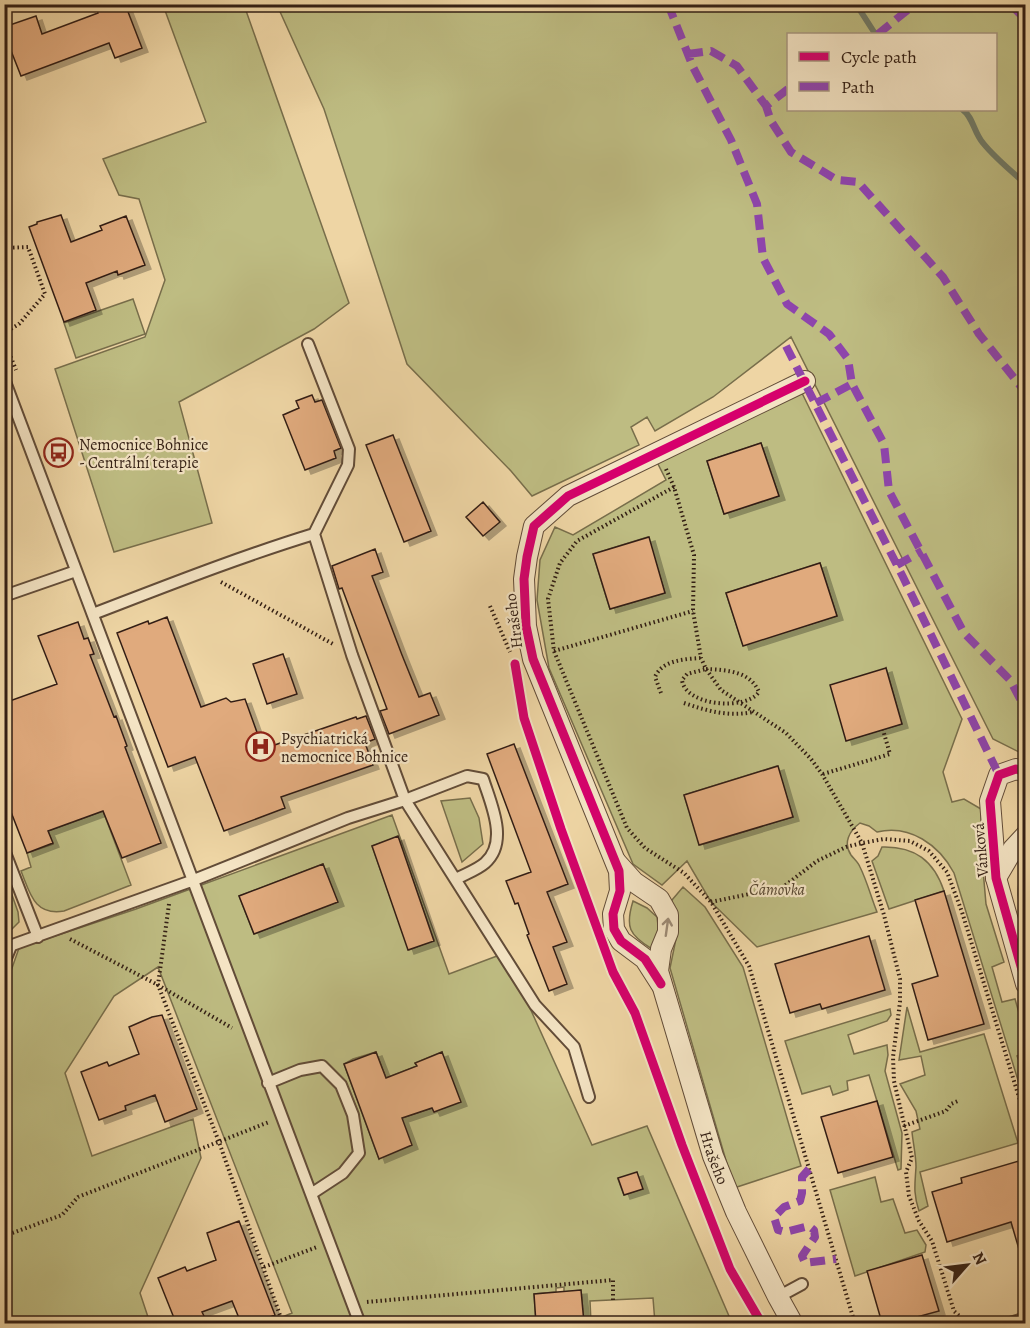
<svg xmlns="http://www.w3.org/2000/svg" width="1030" height="1328" font-family="Alegreya,serif">
  <style>
    .green { fill: #bebc82; stroke: #786e4b; stroke-width: 1.5; fill-rule: evenodd }
    .lines { fill: none; stroke-linecap: round; stroke-linejoin: round }
    .stream { stroke: #717b68; stroke-width: 6 }
    .building { fill: #e0aa7d; stroke: #331f14; stroke-width: 1.5; filter: url(#shadow) }
    .lane-casing { stroke: #624c38; stroke-width: 14 }
    .street-casing { stroke: #624c38; stroke-width: 22 }
    .path { stroke: #331f14; stroke-width: 4; stroke-dasharray: 1.5 3; stroke-linecap: butt }
    .lane { stroke: #f4e4c4; stroke-width: 10 }
    .street { stroke: #f4e4c4; stroke-width: 20 }
    .quiet { stroke: #8e44ad; stroke-width: 8; stroke-dasharray: 15 8; stroke-linecap: butt }
    .cycleway-casing { stroke: #f4e4c4; stroke-width: 13 }
    .cycleway { stroke: #d6006c; stroke-width: 9 }
    .oneway { stroke: #9d8b75 }
    .labels { text-anchor: middle; stroke-width: 4.5; stroke-linejoin: round; paint-order: stroke }
    .poi-label { font-size: 16px; fill: #331f14; stroke: #f4e4c4; text-anchor: start }
    .street-label { font-size: 16px; fill: #331f14; stroke: #f4e4c4 }
    .park-label { font-size: 16px; font-style: italic; fill: #564630; stroke: #f4e4c4 }
  </style>
  <defs>
    <filter id="shadow"><feDropShadow dx="6" dy="4" stdDeviation="0" flood-color="#0004"/></filter>
  </defs>
  <rect width="100%" height="100%" fill="#eed5a4"/>
  <filter id="stains"><feTurbulence type="fractalNoise" baseFrequency=".00333" numOctaves="4"/><feColorMatrix values="0 0 0 0 .2 0 0 0 0 .09 0 0 0 0 .02 0 0 0 .5 -.17"/></filter>
  <radialGradient id="worn" r=".72"><stop offset=".6" stop-color="#630" stop-opacity="0"/><stop offset="1" stop-color="#630" stop-opacity=".3"/></radialGradient>
  <path class="green" d="M163,5H244L349,303L314,329L179,402L212,523L114,552L55,369L145,337L165,280L139,199L119,195L103,159L206,122Z
    M277,5H1025V755L993,739L791,337L713,397L655,431L647,417L631,427L639,445L532,496L511,471L407,364L324,109ZM788,34H996V110H788Z
    M133,299L145,334L76,358L64,323Z
    M800,389L962,719L943,772L952,802L964,799L981,809L982,858L986,904L1004,962L992,967L1002,1002L1015,999L1025,1034V1053L1017,1056L1021,1066L1025,1065V1103L954,873C939,845 910,824 877,832L869,826L860,823C849,831 843,843 851,855C854,859 858,862 860,867C867,881 871,897 877,912L757,947L711,902L687,861L662,885L633,864L549,668L537,600L540,560L555,527L573,535L666,480L654,456ZM761,443L779,496L724,514L707,461ZM648,537L665,593L610,609L593,554ZM820,563L837,616L743,645L726,593ZM886,668L902,724L847,740ZM777,766L793,817L700,845L684,795Z
    M470,798L479,818L483,844L462,862L441,801Z
    M103,811L131,885L64,911C34,916 30,893 21,871L31,867L27,853L53,844L48,831Z
    M392,815L449,974L505,953L592,1145L647,1126L732,1323H655L653,1298L590,1301L591,1323H584L581,1290L564,1292V1287L556,1288V1292L534,1294L536,1323H268L292,1313L158,967L114,996L65,1073L92,1156L193,1119L201,1158L140,1293L150,1323L5,1324L4,991L19,948L136,909ZM398,837L434,940L409,950L372,846ZM323,864L337,902L254,934L239,896ZM376,1052L386,1078L417,1066L415,1063L442,1052L434,1111L432,1108L402,1118L379,1159L344,1064L353,1059ZM618,1179L642,1189L624,1195Z
    M882,847C915,846 934,861 944,891L889,909L872,861L878,856Z
    M1025,850V929C1017,900 1015,889 1025,859L1022,855Z
    M5,875L18,912L19,922L5,936Z
    M683,887L705,907L743,967L801,1166L734,1188L670,968L677,934L672,900Z
    M633,901L647,908L657,917L659,934L652,949C629,935 625,927 633,901Z
    M907,1007L920,1052L984,1034L1018,1143L920,1172L928,1206L919,1211C913,1193 915,1184 916,1167C916,1155 913,1143 912,1132L920,1129L916,1111L900,1084L925,1075L921,1056L899,1060Z
    M890,1009L891,1015L887,1021L848,1035L854,1054L887,1045L888,1055L885,1071L902,1133L901,1169L898,1170L869,1075L847,1081L848,1090L833,1095L830,1086L802,1094L785,1041Z
    M875,1177L881,1202L893,1199L905,1233L917,1230L926,1245L925,1252L855,1276L830,1190Z"/>
  <g class="lines">
    <path class="stream" d="M856,4L874,32L877,34
      M963,110C973,117 974,133 983,143C995,158 1011,171 1026,184"/>
  </g>
  <path class="building" d="M95,4H125L142,48L115,58L109,43L21,76L4,33V27L36,16L42,34L98,13Z
    M61,215L71,242L102,230L100,226L126,216L145,265L118,275L117,271L86,283L96,310L64,322L29,227L37,224V222Z
    M312,395L315,402L322,400L341,448L334,451L336,458L305,470L283,415L299,408L296,401Z
    M393,435L431,531L404,542L366,445Z
    M761,443L779,496L724,514L707,461Z
    M483,502L500,522L483,536L466,517Z
    M649,537L665,593L610,609L593,554Z
    M375,549L383,572L372,576L402,655L419,697L430,693L439,715L389,734L380,711L387,709L342,588L339,589L332,566Z
    M820,563L837,616L743,646L726,593Z
    M167,617L201,707L226,698L231,702L245,699L263,749L356,717L357,719L366,716L375,739L365,743L373,765L281,797L285,808L224,831L195,757L168,767L117,633L148,621L149,624Z
    M78,622L84,639L88,638L94,654L90,655L114,717L116,716L127,746L125,747L161,843L122,858L103,811L48,831L53,843L27,853L4,794V703L57,684L38,636Z
    M283,654L297,694L267,704L253,664Z
    M886,668L902,724L846,741L830,685Z
    M514,744L568,884L547,892L567,942L553,947L567,984L549,991L527,935L529,934L518,903L515,904L506,881L531,872L487,754Z
    M778,766L793,817L699,845L684,795Z
    M398,836L434,941L408,950L372,846Z
    M323,864L338,902L254,934L239,896Z
    M944,891L984,1024L928,1040L912,984L938,976L915,900Z
    M869,936L885,990L822,1009L820,1004L790,1013L775,964Z
    M162,1015L197,1109L165,1122L155,1095L125,1106L126,1110L99,1120L81,1072L107,1062L109,1066L139,1054L129,1027L152,1017Z
    M376,1052L386,1078L417,1066L415,1063L442,1052L461,1102L434,1112L432,1108L402,1118L412,1145L379,1159L344,1064Z
    M877,1101L893,1157L838,1173L821,1117Z
    M1026,1159V1256H1021L1011,1222L947,1242L932,1192L962,1183L961,1178Z
    M637,1172L643,1189L624,1195L618,1178Z
    M239,1221L275,1315L254,1323H241L232,1301L202,1312L204,1316L184,1323H176L158,1278L185,1267L187,1271L216,1260L207,1233Z
    M922,1255L939,1311L895,1323H882L867,1271Z
    M581,1290L584,1323H536L534,1294Z"/>
  <g class="lines">
    <defs>
      <path id="lane" d="M308,344L349,449L348,465L314,534L352,655L405,800L535,1005L574,1047L589,1097
        M4,379L360,1324
        M4,596L76,571
        M93,614C166,586 239,557 314,534
        M4,850L38,937
        M4,948L194,880L348,818L405,800L467,776L483,779C491,804 509,842 485,863C477,870 465,874 456,879
        M4,963L11,946
        M268,1083L300,1070L322,1066L341,1085L353,1115L359,1153L343,1173L311,1194
        M778,1297L802,1284
        M1007,1324L1026,1318"/>
      <g id="street">
        <path d="M1026,772L1016,769L999,775L990,801L996,878L1026,984"/>
        <path id="s1" d="M616,862L634,882L659,899L668,915V932L661,949L658,971L713,1156L736,1212L778,1297L793,1324"/>
        <path d="M996,878L1013,849L1026,835"/>
        <path d="M661,984L645,959L621,941L614,929L613,914L620,891L619,871L533,659L526,626L524,579L527,557L534,526L568,496L805,381"/>
      </g>
    </defs>
    <use href="#lane" class="lane-casing"/>
    <use href="#street" class="street-casing"/>
    <path class="path" d="M4,54L12,51
      M4,248L28,247L45,294L19,324L4,333
      M4,340L16,370
      M666,469L674,487L694,555L693,611L701,658L706,669L721,690L786,733L811,759L822,774L862,843L884,915L900,979V1002L893,1057L894,1081L912,1158L906,1172L909,1196L919,1221L932,1241L954,1311L968,1324
      M674,487L577,541L560,563L548,599L554,651L627,828L645,848L684,873L711,902L749,966L855,1324
      M221,582L333,644
      M490,606L510,652
      M554,651L693,611
      M706,669C727,670 750,671 759,692C746,711 685,706 682,680L687,674Z
      M661,693L655,677C662,660 685,659 701,658
      M684,703C707,711 729,717 753,712
      M823,774L890,754L883,730
      M711,902L783,887L817,861L846,847L862,843L884,839L910,841L929,851L947,872L962,912L1026,1120
      M169,904L158,985L219,1142L283,1324
      M70,939L158,985L232,1028
      M904,1126L946,1111L951,1104L960,1100
      M4,1236L62,1215L78,1197L269,1122
      M264,1267L317,1247
      M367,1302L613,1280V1300"/>
    <use href="#lane" class="lane"/>
    <use href="#street" class="street"/>
    <path class="quiet" d="M668,4L693,67L731,140L757,204L763,258L787,304L829,334L848,359L852,384L884,444L889,491L964,633L1010,680L1026,710
      M1010,4L1026,20
      M878,34L915,4
      M688,54L711,51L737,66L766,106
      M788,89L766,106L771,121L791,152L837,180L858,182L943,277L979,334L1026,393
      M786,346L903,577L999,775
      M816,403L852,384
      M897,565L922,551
      M809,1169L802,1177V1193L800,1201L784,1207L774,1217L778,1230L785,1232L809,1226L814,1230L815,1237L802,1256L805,1263L836,1259"/>
    <defs>
      <path id="cycleway" d="M515,664L524,718L561,829L613,972L635,1013L682,1145L730,1269L762,1324
        M1026,772L1016,769L999,775L990,801L996,878L1026,984
        M661,984L645,959L621,941L614,929L613,914L620,891L619,871L533,659L526,626L524,579L527,557L534,526L568,496L805,381"/>
    </defs>
    <use href="#cycleway" class="cycleway-casing"/>
    <use href="#cycleway" class="cycleway"/>
  </g>
  <defs><path id="oneway-shaft" d="M-6 0H5M1.5-3L5.5 0L1.5 3" fill="none" stroke-width="1.6" stroke-linecap="round" stroke-linejoin="round" transform="scale(1.5)"/></defs>
  <use class="oneway" href="#oneway-shaft" transform="translate(667 927) rotate(-82)"/>
  <defs>
    <symbol id="bus-ring" viewBox="-11 -11 22 22"><circle r="9.5" fill="#f4e4c4" stroke="#8f2418" stroke-width="1.5"/><path d="M-5-6H5V4H4V6H2V4H-2V6H-4V4H-5ZM-3.5-4V0h7V-4ZM-3.5 1.2v1.5H-2V1.2ZM2 1.2v1.5H3.5V1.2Z" fill="#8f2418"/></symbol>
    <symbol id="hospital-ring" viewBox="-11 -11 22 22"><circle r="9.5" fill="#f4e4c4" stroke="#8f2418" stroke-width="1.5"/><path d="M-5-5h3v3.5h4V-5h3V5h-3V1.5h-4V5h-3Z" fill="#8f2418"/></symbol>
  </defs>
  <g fill-rule="evenodd">
    <use href="#bus-ring" x="42" y="436" width="33" height="33"/>
    <use href="#hospital-ring" x="244" y="730" width="33" height="33"/>
  </g>
  <g class="labels">
    <g class="poi-label">
      <text x="79" y="450">Nemocnice Bohnice<tspan x="79" dy="18">- Centrální terapie</tspan></text>
      <text x="281" y="744">Psychiatrická<tspan x="281" dy="18">nemocnice Bohnice</tspan></text>
    </g>
    <g class="street-label">
      <text transform="translate(513 621) rotate(-97)" y="6">Hrašeho</text>
      <text transform="translate(980 850) rotate(-95)" y="6">Vánková</text>
      <text dy="6" stroke="none"><textPath href="#s1" startOffset="328">Hrašeho</textPath></text>
    </g>
    <g class="park-label">
      <text x="777" y="895">Čámovka</text>
    </g>
  </g>
  <rect width="1030" height="1328" fill="none" stroke="#eed5a4" stroke-width="24"/>
  <rect x="6" y="6" width="1018" height="1316" fill="none" stroke="#331f14" stroke-width="3"/>
  <rect x="12" y="12" width="1006" height="1304" fill="none" stroke="#331f14" stroke-width="1.5"/>
  <rect x="787" y="33" width="210" height="78" fill="#f4e4c4" stroke="#a7957e" stroke-width="1.5"/>
  <rect x="799" y="52" width="30" height="9" fill="#d6006c" stroke="#a7957e" stroke-width="1.5"/>
  <text x="841" y="63" font-size="18" fill="#331f14">Cycle path</text>
  <rect x="799" y="82" width="30" height="9" fill="#8e44ad" stroke="#a7957e" stroke-width="1.5"/>
  <text x="841" y="93" font-size="18" fill="#331f14">Path</text>
  <g transform="translate(967 1265) rotate(62)" stroke="#f4e4c4" stroke-width="4.5" paint-order="stroke">
  <path d="M0-4.5L10 22L0 15L-10 22Z" fill="#331f14"/>
  <text y="-9" font-size="16" font-weight="bold" text-anchor="middle" fill="#331f14">N</text>
  </g>
  <rect width="100%" height="100%" filter="url(#stains)"/>
  <rect width="100%" height="100%" fill="url(#worn)"/>
</svg>
